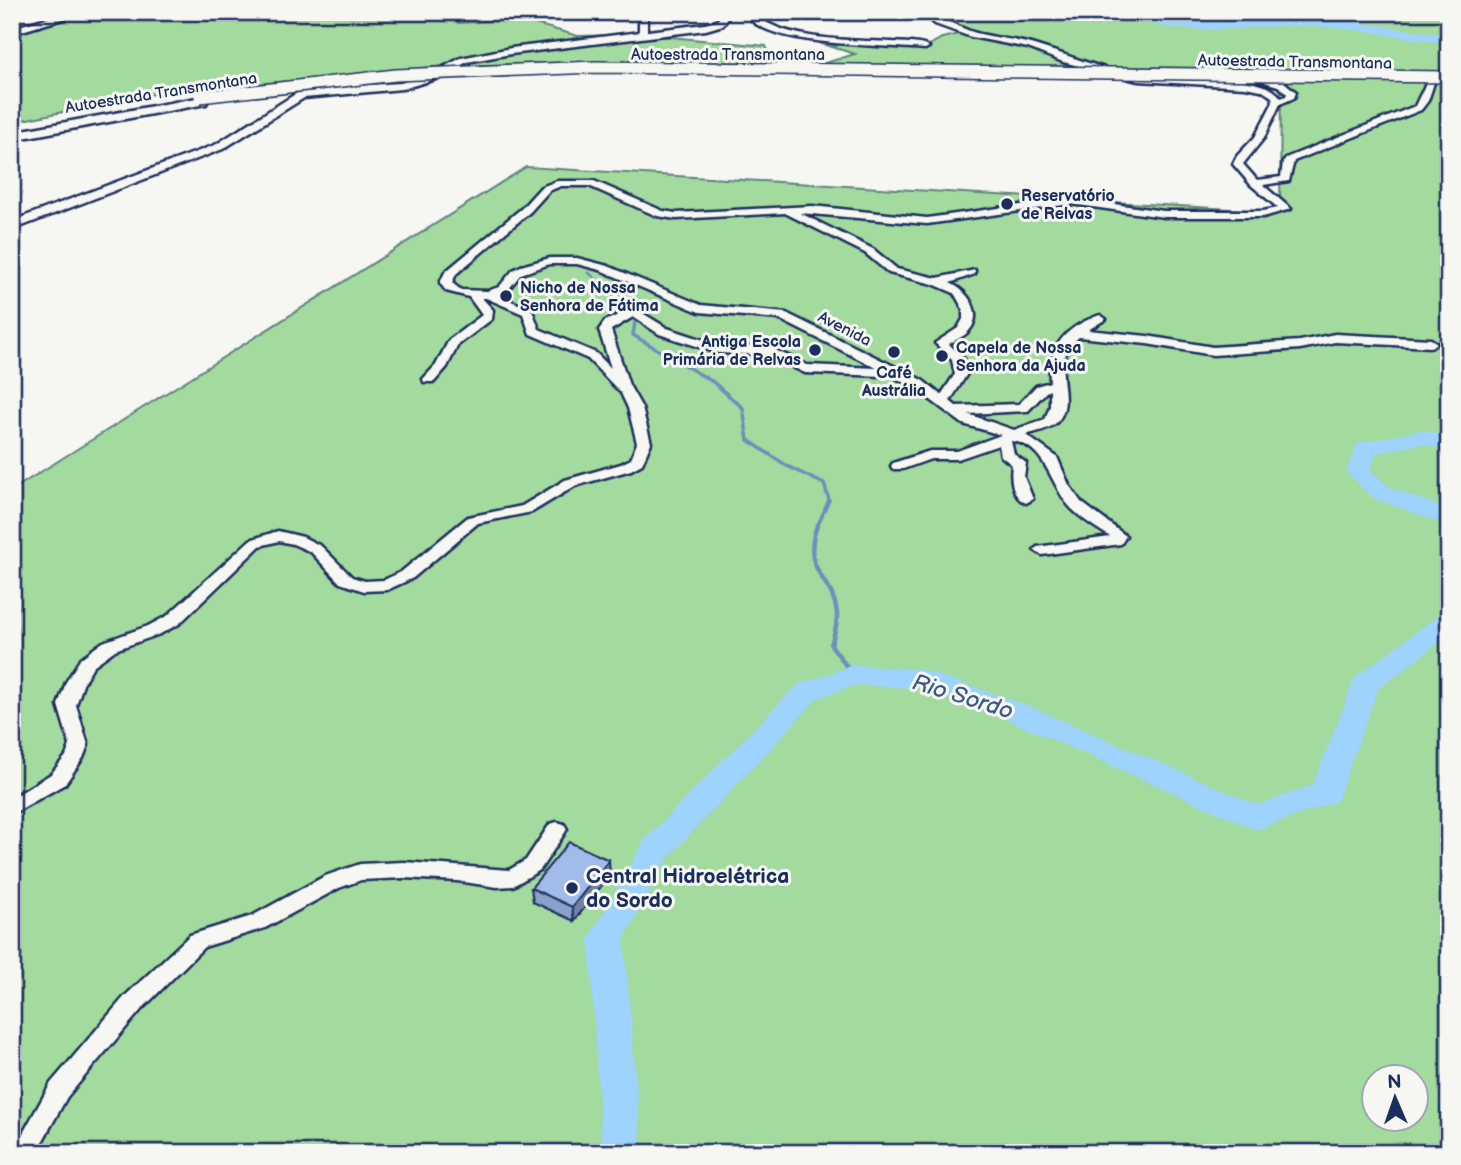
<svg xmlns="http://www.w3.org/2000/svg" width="1461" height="1165" font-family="'Balsamiq Sans',sans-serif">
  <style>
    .built { fill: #dde4ef }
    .green { fill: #a3da9e; stroke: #5f847e; stroke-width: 2; fill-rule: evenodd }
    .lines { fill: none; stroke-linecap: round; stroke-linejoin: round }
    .stream-far2 { stroke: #6991bd; stroke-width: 2.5 }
    .stream-far1 { stroke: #6991bd; stroke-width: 3.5 }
    .stream { stroke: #6991bd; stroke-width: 4.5 }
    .river { fill: #9dd3fc; fill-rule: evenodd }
    .minor-casing { stroke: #1b2f5e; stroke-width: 5 }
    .major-casing { stroke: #1b2f5e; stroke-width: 5 }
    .highway-casing { stroke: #1b2f5e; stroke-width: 5 }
    .minor { fill: #f6f6f2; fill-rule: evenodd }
    .major { fill: #f6f6f2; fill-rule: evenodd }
    .highway { fill: #f6f6f2; fill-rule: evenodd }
    .highway-bridge-casing { stroke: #1b2f5e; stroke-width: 14; stroke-linecap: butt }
    .highway-bridge { stroke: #f6f6f2; stroke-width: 11 }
    .wall { fill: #8ba1c8; stroke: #1b2f5e; stroke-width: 2 }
    .shaded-wall { fill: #7183a2; stroke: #1b2f5e; stroke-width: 2 }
    .building { fill: #a2bbe8; stroke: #1b2f5e; stroke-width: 2 }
    .poi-dot { fill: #1b2f5e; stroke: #f6f6f2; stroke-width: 2.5 }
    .labels { text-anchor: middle; stroke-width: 6; stroke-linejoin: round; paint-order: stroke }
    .far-street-label { font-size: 16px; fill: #1b2f5e; stroke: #f6f6f2 }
    .far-poi-label { font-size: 16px; font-weight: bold; fill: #1b2f5e; stroke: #f6f6f2; text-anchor: start }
    .near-poi-label { font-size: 21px; font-weight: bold; fill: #1b2f5e; stroke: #f6f6f2; text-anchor: start }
    .near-water-label { font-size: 23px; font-style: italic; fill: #3c5886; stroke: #f6f6f2 }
  </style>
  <rect width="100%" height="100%" fill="#f6f6f2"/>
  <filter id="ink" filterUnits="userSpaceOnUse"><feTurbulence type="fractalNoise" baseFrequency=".0143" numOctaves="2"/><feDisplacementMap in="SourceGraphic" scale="14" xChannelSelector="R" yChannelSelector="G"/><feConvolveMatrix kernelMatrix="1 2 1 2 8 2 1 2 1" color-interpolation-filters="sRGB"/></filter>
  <g filter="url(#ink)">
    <path class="built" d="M453,12H530L533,17L457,23Z"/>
    <path class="green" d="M92,12H453L458,23L525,19L533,17L530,12H557L528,22L578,36L621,35L463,59L443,66L154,94L12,122V35Z
      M916,12H1449V1153H12V490L526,167L1280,212L1281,80L1218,68L1108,67L1068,59L1036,45L985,36L951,22L949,18ZM1374,1078H1416V1120H1374Z
      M963,33L1026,47L1089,67L822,64L855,54L819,43L836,46L843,43L924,48L942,38Z
      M659,36L766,46L770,56L780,63L609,61L455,66L506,53Z"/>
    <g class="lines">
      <path class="stream-far2" d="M588,272L627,307"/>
      <path class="stream-far1" d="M625,306L636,316L633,335L713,382L743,408L748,440L787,466L824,484L829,500L817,527"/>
      <path class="stream" d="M817,525C800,573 833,576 837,613C838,624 834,635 831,645L853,675"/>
      <path class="river" d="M1129,12C1151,12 1170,21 1192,22C1228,24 1264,16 1299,17C1349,19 1399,30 1449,35V43C1404,38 1360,29 1315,26C1266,22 1167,44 1129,12Z
        M1421,430L1449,436V450L1421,444L1376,453L1370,470L1391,488L1449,510V526L1373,498L1346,472L1358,443Z
        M1449,612V635L1378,689L1337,801L1257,830L1002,717L917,688L855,685L817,699L669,857L624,939L642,1153H602L589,938L645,839L797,685L853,665L919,669L1022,703L1258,805L1313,785L1355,677L1439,615Z"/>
      <defs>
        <path id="minor" d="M639,12H647V34L643,36L639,34Z
          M746,12H753C779,41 854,40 891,42C903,43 919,42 929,47L925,49C884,45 789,46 756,24C752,22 749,16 746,12Z
          M852,12H861L847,18V14Z
          M922,12C932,12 961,29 976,33C995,38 1015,39 1034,45C1068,55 1101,69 1136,76C1167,82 1265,70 1281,98L1286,96L1287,93L1278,86L1258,80L1262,77L1284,82L1296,92L1294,98L1280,104L1264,138L1243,164L1257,180L1281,177L1283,162L1288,157L1415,106L1427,81L1434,83L1428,101L1421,110L1294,161L1289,181L1263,185L1291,209L1263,217H1164L1071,204L927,224L800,213L873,249L897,269L937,278L975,270V274L950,283C968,291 985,314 968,332C963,337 955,340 949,344L964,359L967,374L950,401L956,406L1019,404L1036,386L1050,382C1047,346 1067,326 1100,315L1106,319L1088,330L1147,336L1213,347L1300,341L1335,334L1431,339L1437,343L1431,347L1335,342L1300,349L1213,355L1147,344L1079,337C1044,364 1080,398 1056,423C1050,429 1035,432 1026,435L1057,457L1069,485L1081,502L1126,536L1121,544L1042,555L1034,550L1037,547L1110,537C1097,528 1081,519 1070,507C1050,485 1046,444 1011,441L1014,454L1026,463L1024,477L1033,499L1026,503C1012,498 1010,478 1012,465L1001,456L999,445L958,459H931L903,469H893L891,466L893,463L930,451H957L1001,435L963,424L912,386L888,374L883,376L805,373L767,355L718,353L659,334L633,317L611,330L629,385L642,408L651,443L642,464L631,470L575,486L532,512L478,523L413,578L387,590L364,591L340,583L311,552L293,544L279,541L260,546L179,624L160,634L115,650L93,666L84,682L76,705L88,745L83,758L65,784L12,814V798L51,774L66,756L70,745L58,705L66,682L81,658L103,642L148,626L167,616L250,540L278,531L303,537L321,546L352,577L365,581L384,580L401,572L468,517L522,506L565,480L621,464L631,459L637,443L628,408L621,393L588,359L530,334L523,314L486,298H482L493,310L492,319L458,345L447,367L434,382H424L423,379L436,365L449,340L482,315L469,297L446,291L440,283L445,272L522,208L541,187L557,181H594L663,211L676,213L812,206L927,218L1071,198L1164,211H1263L1278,208L1251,185L1233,164L1237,156L1255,137L1273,102L1272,97L1261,90L1245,87L1138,81L1063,62L1028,48L971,37L935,24ZM561,186H589L657,216L676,219L785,213L865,253L889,273L933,284L954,293L963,309V319L958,328L935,343L952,360L955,374L941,395L922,380L786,313L701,305L608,266L577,258H550L521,266L513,270L499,287L487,291L461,290L452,283L456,274L530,212L549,191ZM550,264H577L600,270L699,312L779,319L877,368L807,365L769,347L719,345L667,328L634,308L605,321L599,330L611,368L596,353L539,329L532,310L498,295L507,291L521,274ZM1050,390V406L1045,419L1014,430L968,414L1028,411L1046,392Z
          M557,822L564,824L567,829L564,834L540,870L513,886L497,887L457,881L404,878L361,880L339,888L265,928L204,947L141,1010L67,1097L36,1153H12L51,1083L125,996L190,935L252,916L325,876L360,864L404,862L509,870L526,860L550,824Z"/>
        <path id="major" d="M723,12H732L723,25L706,30L511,54L467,62L436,79L402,89L304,98L223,149L12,230V221L215,145L297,93L323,88L401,83L428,75L461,58L511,48L705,24L717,21Z"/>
        <path id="highway" d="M68,12H86L12,34V28Z
          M202,97L208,101L206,104L12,140V132Z"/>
      </defs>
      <use href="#minor" class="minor-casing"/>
      <use href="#major" class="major-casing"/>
      <use href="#highway" class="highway-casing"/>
      <use href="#minor" class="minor"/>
      <use href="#major" class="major"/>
      <use href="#highway" class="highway"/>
      <defs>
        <path id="highway-bridge" d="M200,97L396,75L596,67L1449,77"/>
      </defs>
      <use href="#highway-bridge" class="highway-bridge-casing"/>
      <use href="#highway-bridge" class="highway-bridge"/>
    </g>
    <path class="wall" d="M610,875L574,921L533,902L531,888Z"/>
    <path class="shaded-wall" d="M609,860L610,875L574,921L572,907Z"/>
    <path class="building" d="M569,842L609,860L572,907L531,888Z"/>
  </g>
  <g class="poi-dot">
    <circle cx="1007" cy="204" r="7"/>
    <circle cx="506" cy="296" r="7"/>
    <circle cx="815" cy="350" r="7"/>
    <circle cx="894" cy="352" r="7"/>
    <circle cx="942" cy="356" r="7"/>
    <circle cx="572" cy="888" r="7"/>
  </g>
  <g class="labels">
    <g class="far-street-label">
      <text x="728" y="60">Autoestrada Transmontana</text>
      <text transform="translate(1295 61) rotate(1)" y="6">Autoestrada Transmontana</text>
      <text transform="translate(161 92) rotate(-9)" y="6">Autoestrada Transmontana</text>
      <text transform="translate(845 328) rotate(27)" y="6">Avenida</text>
    </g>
    <g class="far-poi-label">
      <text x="1021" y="201">Reservatório<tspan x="1021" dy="18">de Relvas</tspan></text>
      <text x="520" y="293">Nicho de Nossa<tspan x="520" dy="18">Senhora de Fátima</tspan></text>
      <text x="801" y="347" text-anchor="end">Antiga Escola<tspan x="801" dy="18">Primária de Relvas</tspan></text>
      <text x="956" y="353">Capela de Nossa<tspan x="956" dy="18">Senhora da Ajuda</tspan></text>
      <text x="894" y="378" text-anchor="middle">Café<tspan x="894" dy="18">Austrália</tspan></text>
    </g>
    <g class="near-poi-label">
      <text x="586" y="883">Central Hidroelétrica<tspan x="586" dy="24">do Sordo</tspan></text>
    </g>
    <g class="near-water-label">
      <text transform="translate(963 696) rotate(17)" y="8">Rio Sordo</text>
    </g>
  </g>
  <rect width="1461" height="1165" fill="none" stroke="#f6f6f2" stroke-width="42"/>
  <rect x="21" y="21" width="1419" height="1123" fill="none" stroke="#1b2f5e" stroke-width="2.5" filter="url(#ink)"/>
  <g transform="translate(1395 1098) rotate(358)"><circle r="33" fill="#f6f6f2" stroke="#9ea6b7" stroke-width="2"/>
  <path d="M0-5L12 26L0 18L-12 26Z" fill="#1b2f5e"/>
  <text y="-10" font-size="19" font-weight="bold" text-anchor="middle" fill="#1b2f5e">N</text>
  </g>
</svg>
